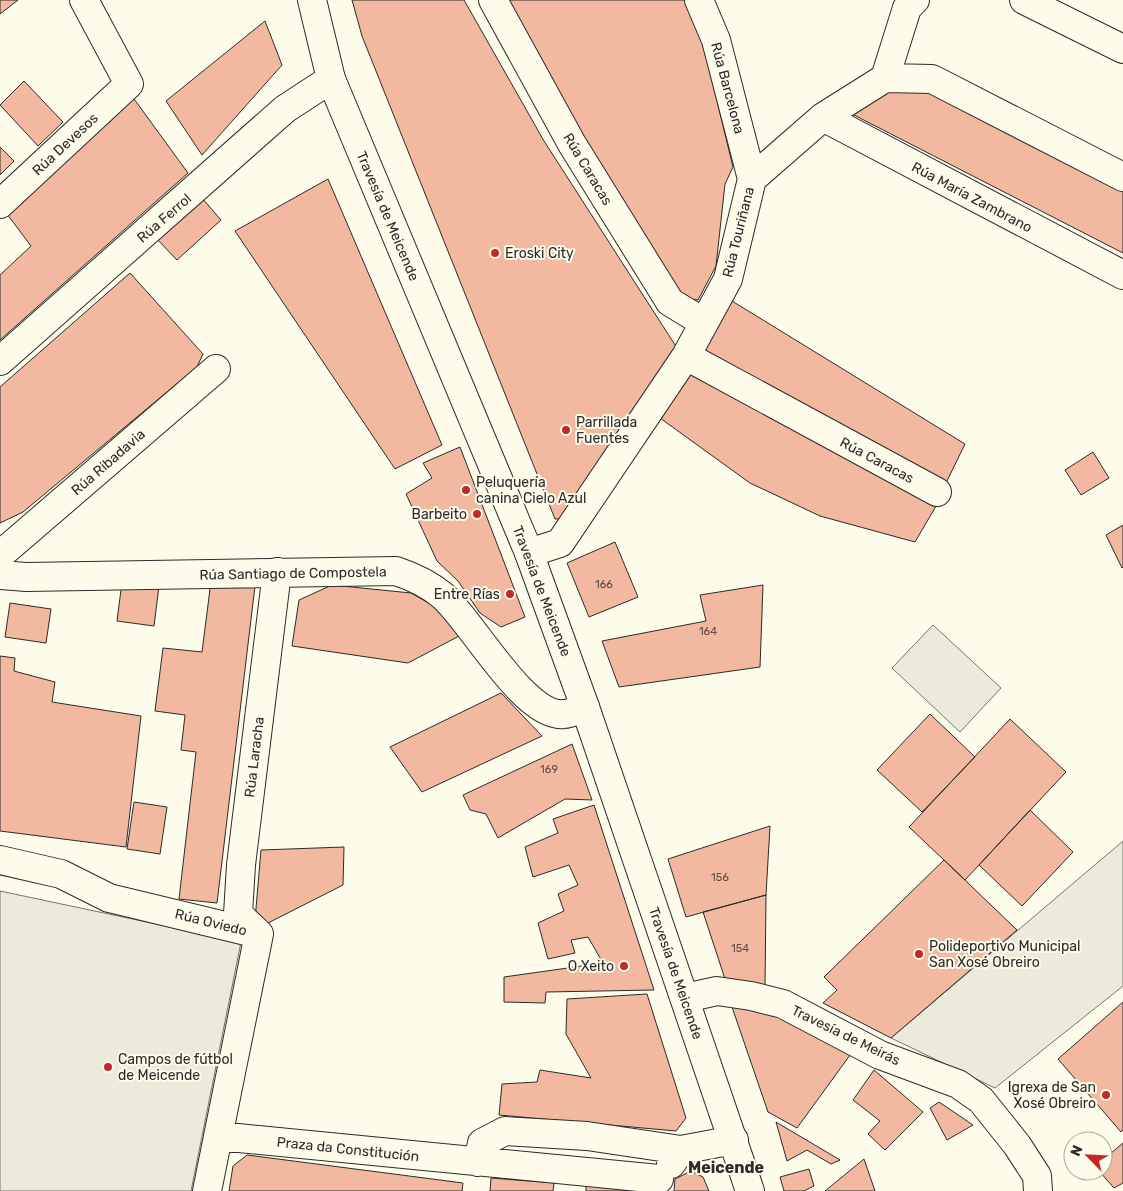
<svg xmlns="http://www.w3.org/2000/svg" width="1123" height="1191" font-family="Rubik,sans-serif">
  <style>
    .green { fill: #ecebdb; stroke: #74746e }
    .building { fill: #f2b8a0; stroke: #2b2b2b }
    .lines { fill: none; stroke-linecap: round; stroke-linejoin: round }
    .minor-casing { stroke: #2b2b2b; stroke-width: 30 }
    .major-casing { stroke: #2b2b2b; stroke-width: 30 }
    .minor { stroke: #fdfbea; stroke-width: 28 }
    .major { stroke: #fdfbea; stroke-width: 28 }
    .poi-dot { fill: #c62828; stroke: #fdfbea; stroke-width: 2 }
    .labels { text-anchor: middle; stroke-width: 4; stroke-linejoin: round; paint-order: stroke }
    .number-label { font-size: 11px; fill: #5d4e48 }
    .street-label { font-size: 14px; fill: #2b2b2b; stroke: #fdfbea }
    .poi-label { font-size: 14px; fill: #2b2b2b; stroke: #fdfbea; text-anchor: start }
    .quarter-label { font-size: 16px; font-weight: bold; fill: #2b2b2b; stroke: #fdfbea }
  </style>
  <rect width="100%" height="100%" fill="#fdfbea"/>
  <path class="green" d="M933,625L1001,688L960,732L892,668Z
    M1123,841V986L995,1088L891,1038Z
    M0,891L241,942L191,1191H0Z"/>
  <path class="building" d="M0,0H18L0,14Z
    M352,0H464L544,141L677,348L570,519H555L362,36Z
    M500,0H687L701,35L733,167L725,184L716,266L698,300L680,298Z
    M265,21L282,65L202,155L166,101Z
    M24,81L63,122L38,146L0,105Z
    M929,88L1123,188V253L852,114L880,92Z
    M129,92L188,173L0,340V275L31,246L4,210Z
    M0,147L14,161L0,175Z
    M328,179L442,445L395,469L235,231Z
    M202,198L221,220L177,260L157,239Z
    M130,273L203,354L197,367L23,512L0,523V387Z
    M732,301L965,444L945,485L701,356Z
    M690,373L939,501L915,542L820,516L750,483L660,418Z
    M460,447L525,617L501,627L480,613L458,581L437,561L406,494L432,478L423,463Z
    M1093,452L1109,478L1081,495L1065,470Z
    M1123,525V567L1122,568L1106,535Z
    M615,542L638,597L589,617L567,563Z
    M211,581L255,586L217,903L179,899L196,752L181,750L185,715L155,711L163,648L202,652Z
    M122,582L159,586L154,626L117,621Z
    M332,585L411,593L434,606L461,635L408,663L292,646L299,600Z
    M763,585L760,667L619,687L602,641L706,621L700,595Z
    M10,603L51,609L46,643L5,637Z
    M0,656L15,658L14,671L55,682L52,702L141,716L126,847L0,831Z
    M501,693L542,736L422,792L390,747Z
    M930,714L975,757L922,812L877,770Z
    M1010,719L1066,772L965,880L909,827Z
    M572,744L592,800L565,799L498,838L486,814L470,810L463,795Z
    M134,802L167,807L160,854L127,849Z
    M594,805L654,990L546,992L545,1003L504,1002V977L603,963L588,937L571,940L575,953L548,959L538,923L564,911L558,894L578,885L569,865L533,877L525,847L558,833L553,819Z
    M1030,810L1073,852L1022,906L979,865Z
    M770,826L766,895L686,917L668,859Z
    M344,847L343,885L268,923L255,920L261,850Z
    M944,860L1017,930L891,1038L823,1003L837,990L824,977Z
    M766,895L765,989L727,985L703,912Z
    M647,994L686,1118L676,1131L499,1115L502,1084L537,1082L540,1070L591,1078L566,1034L567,999Z
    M746,1001L853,1051L797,1128L768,1112L732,1007Z
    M1123,1002V1130L1121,1132L1058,1059Z
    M874,1070L923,1112L885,1150L868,1134L880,1121L853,1100Z
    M939,1102L973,1125L947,1140L930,1108Z
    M776,1122L840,1160L831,1164L807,1150L787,1161Z
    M1123,1143V1183L1114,1188L1099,1171H1103V1160Z
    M247,1155L463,1183L462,1191H229L233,1166Z
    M864,1159L875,1191H825Z
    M809,1169L814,1186L804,1191H784L780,1177Z
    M691,1171L703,1177L709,1191H674L675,1179Z
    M491,1178L554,1183L553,1191H490Z
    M586,1180L631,1183L639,1191H586Z"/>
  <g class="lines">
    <defs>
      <path id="minor" d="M493,0L572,144L670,302L703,322
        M699,0L716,40L752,179
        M1024,0L1123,49
        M885,78L907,8L915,0
        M823,117L1123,275
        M0,204L129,84L84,0
        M686,356L937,492
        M0,361L285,109L331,79
        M529,553L560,543L686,356L728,279L752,179L823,117L885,78L932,79L1123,177
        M0,555L216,369
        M0,575L26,577L396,571C414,577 429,584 443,596C471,620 525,719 564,714C571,714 579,709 585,707
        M0,860L61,874L109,898L258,934
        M259,934L238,914L241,865L277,572
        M685,998L717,991L751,996L783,1004L880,1055L958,1084L981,1100L1017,1145L1037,1176L1038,1191
        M218,1136L659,1179
        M478,1162L482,1143L505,1131L587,1136L681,1150
        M671,1164L681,1150L734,1140
        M207,1191L259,934"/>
      <path id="major" d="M312,0L331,79L529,553L585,707L750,1191"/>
    </defs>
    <use href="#minor" class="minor-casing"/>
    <use href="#major" class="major-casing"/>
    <use href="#minor" class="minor"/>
    <use href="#major" class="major"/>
  </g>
  <g class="poi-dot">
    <circle cx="495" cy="253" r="5"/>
    <circle cx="566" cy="430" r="5"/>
    <circle cx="466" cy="490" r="5"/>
    <circle cx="477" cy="514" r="5"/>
    <circle cx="510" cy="594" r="5"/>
    <circle cx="919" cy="954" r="5"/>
    <circle cx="624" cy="966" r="5"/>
    <circle cx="108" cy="1067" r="5"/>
    <circle cx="1106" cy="1095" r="5"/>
  </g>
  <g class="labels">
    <g class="number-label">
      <text x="604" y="588">166</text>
      <text x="708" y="635">164</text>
      <text x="549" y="773">169</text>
      <text x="720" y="881">156</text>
      <text x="740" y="952">154</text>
    </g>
    <g class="street-label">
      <text transform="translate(728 88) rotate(75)" y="5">Rúa Barcelona</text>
      <text transform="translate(65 144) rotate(-43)" y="5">Rúa Devesos</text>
      <text transform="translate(588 169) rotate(59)" y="5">Rúa Caracas</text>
      <text transform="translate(972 197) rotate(28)" y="5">Rúa María Zambrano</text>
      <text transform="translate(388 216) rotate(67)" y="5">Travesía de Meicende</text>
      <text transform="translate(164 218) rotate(-41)" y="5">Rúa Ferrol</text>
      <text transform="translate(738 232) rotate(-76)" y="5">Rúa Touriñana</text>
      <text transform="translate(877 460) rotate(28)" y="5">Rúa Caracas</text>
      <text transform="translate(108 462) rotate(-41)" y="5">Rúa Ribadavia</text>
      <text transform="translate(293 573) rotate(-1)" y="5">Rúa Santiago de Compostela</text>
      <text transform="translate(542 591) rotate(69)" y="5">Travesía de Meicende</text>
      <text transform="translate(254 757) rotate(-83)" y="5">Rúa Laracha</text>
      <text transform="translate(211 922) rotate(14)" y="5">Rúa Oviedo</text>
      <text transform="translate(676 973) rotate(71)" y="5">Travesía de Meicende</text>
      <text transform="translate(846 1035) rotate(26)" y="5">Travesía de Meirás</text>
      <text transform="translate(348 1149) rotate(6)" y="5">Praza da Constitución</text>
    </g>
    <g class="poi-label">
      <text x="505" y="258">Eroski City</text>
      <text x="576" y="427">Parrillada<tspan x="576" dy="16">Fuentes</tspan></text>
      <text x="476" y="487">Peluquería<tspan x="476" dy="16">canina Cielo Azul</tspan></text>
      <text x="467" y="519" text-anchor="end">Barbeito</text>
      <text x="500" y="599" text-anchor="end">Entre Rías</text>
      <text x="929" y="951">Polideportivo Municipal<tspan x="929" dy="16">San Xosé Obreiro</tspan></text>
      <text x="614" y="971" text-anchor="end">O Xeito</text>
      <text x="118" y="1064">Campos de fútbol<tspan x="118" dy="16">de Meicende</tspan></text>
      <text x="1096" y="1092" text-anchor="end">Igrexa de San<tspan x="1096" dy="16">Xosé Obreiro</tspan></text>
    </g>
    <g class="quarter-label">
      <text x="726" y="1173">Meicende</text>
    </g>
  </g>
  <g transform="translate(1088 1156) rotate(294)"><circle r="24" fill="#fdfbea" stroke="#a9a89e"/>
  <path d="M0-4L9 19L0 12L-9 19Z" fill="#c62828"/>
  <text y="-8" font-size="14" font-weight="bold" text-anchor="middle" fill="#2b2b2b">N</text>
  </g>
</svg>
